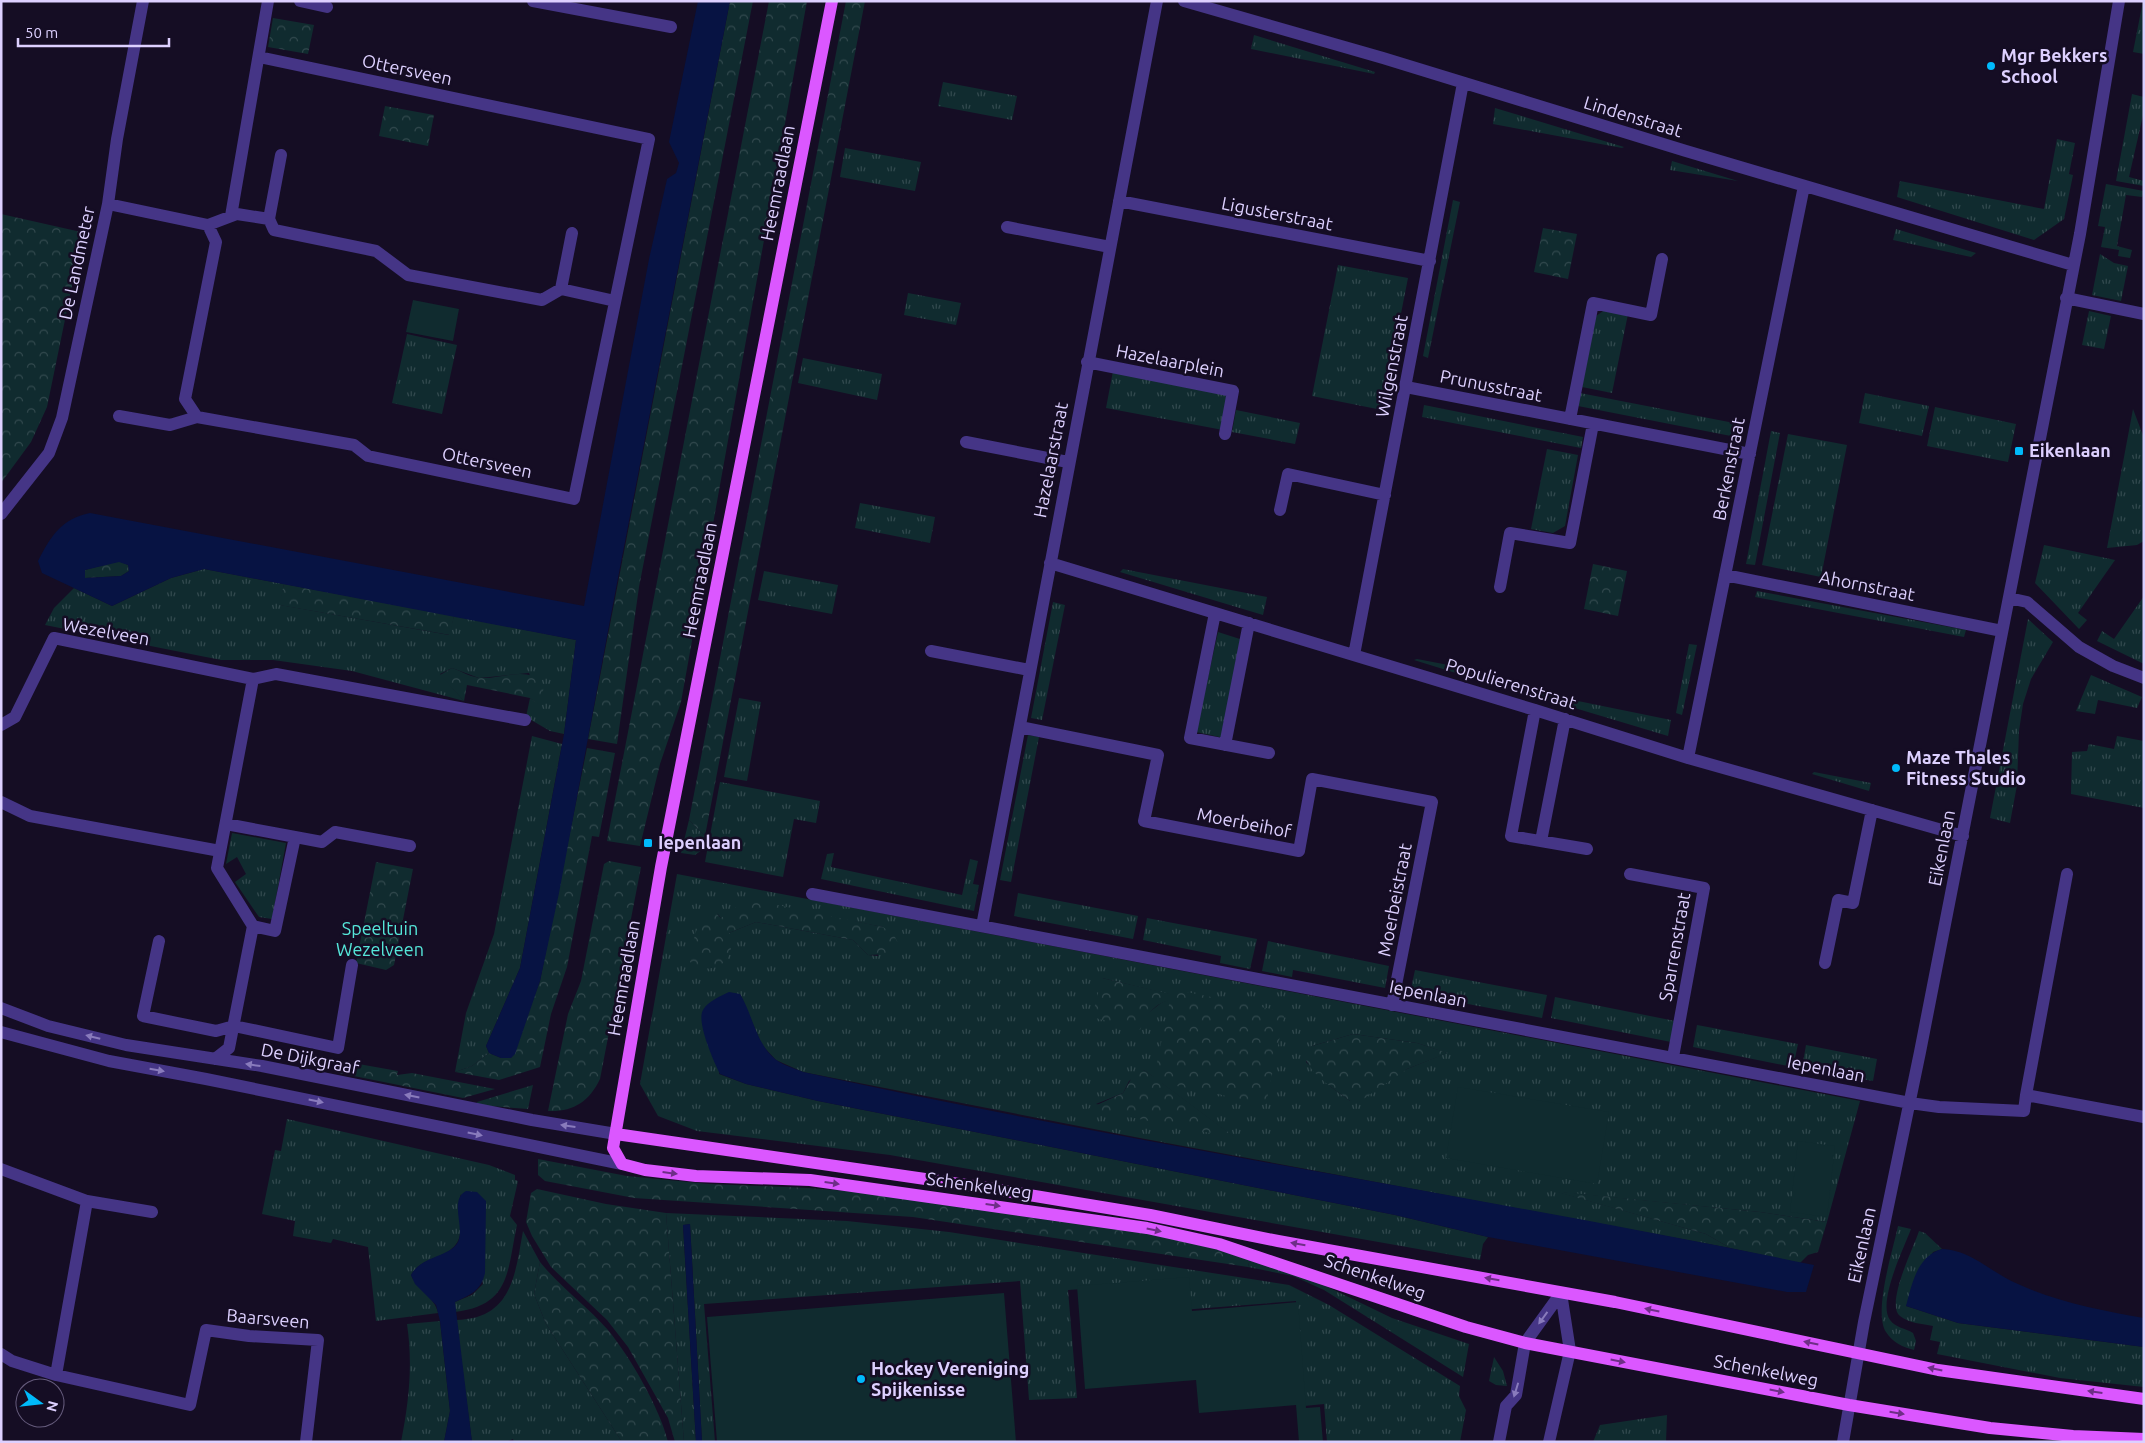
<svg xmlns="http://www.w3.org/2000/svg" width="2145" height="1443" font-family="Ubuntu,sans-serif">
  <style>
    .grass { fill: url(#grass-tufts); fill-rule: evenodd }
    .forest { fill: url(#forest-crowns) }
    .pitch { fill: #102b2f }
    .water { fill: #071343; fill-rule: evenodd }
    .lines { fill: none; stroke-linecap: round; stroke-linejoin: round }
    .minor { stroke: #453586; stroke-width: 12 }
    .major { stroke: #db57ff; stroke-width: 12 }
    .oneway { fill: #897bbc }
    .oneway2 { fill: #6e2e87 }
    .poi-dot { fill: #00bafb; stroke: #150d24; stroke-width: 2 }
    .labels { text-anchor: middle; stroke-width: 5; stroke-linejoin: round; paint-order: stroke }
    .poi-label { font-size: 18px; font-weight: bold; fill: #ddd0ff; stroke: #150d24; text-anchor: start }
    .street-label { font-size: 18px; fill: #ddd0ff; stroke: #150d24 }
    .park-label { font-size: 18px; fill: #55e6d9; stroke: #150d24 }
  </style>
  <defs>
    <pattern id="grass-tufts" width="24" height="20" patternUnits="userSpaceOnUse" patternTransform="scale(1.25)"><rect width="24" height="20" fill="#102b2f"/><path d="M3 7l-1-3M5 7V3M7 7l1-3M15 17l-1-3M17 17v-4M19 17l1-3" fill="none" stroke="#32494e"/></pattern>
    <pattern id="forest-crowns" width="20" height="18" patternUnits="userSpaceOnUse" patternTransform="scale(1.25)"><rect width="20" height="18" fill="#102b2f"/><path d="M2 6a3 3 0 1 1 6 0M12 15a3 3 0 1 1 6 0" fill="none" stroke="#32494e"/></pattern>
  </defs>
  <rect width="100%" height="100%" fill="#150d24"/>
  <path class="grass" d="M2143,1H2144V54L2133,52Z
    M1254,35L1375,72L1374,74L1251,49Z
    M943,82L1017,96L1012,120L938,106Z
    M2132,94L2144,97V111L2129,177L2144,181V186L2116,181Z
    M1495,108L1624,147L1622,148L1493,124Z
    M2057,139L2075,143L2069,174L2073,175L2064,219L2034,240L1897,197L1900,181L2044,209Z
    M845,148L921,162L915,191L840,177Z
    M1672,161L1738,181L1670,170Z
    M2106,184L2144,191L2142,197L2126,195L2117,246L2132,250L2130,258L2118,256L2119,250L2101,247L2105,227L2098,226Z
    M1453,200L1460,202L1428,358L1423,356Z
    M1896,229L1976,253L1971,257L1893,240Z
    M2100,254L2114,263L2128,266L2121,301L2092,295Z
    M1338,265L1408,278L1382,410L1312,396Z
    M908,293L961,303L956,325L904,315Z
    M1606,309L1628,314L1612,393L1582,387L1596,316Z
    M2089,311L2111,316L2104,349L2082,345Z
    M407,334L457,345L442,414L392,403Z
    M803,358L882,374L877,400L798,383Z
    M1113,371L1230,394L1223,430L1106,408Z
    M1580,393L1734,423L1731,436L1578,406Z
    M1865,393L1929,406L1922,436L1859,423Z
    M1424,405L1583,437L1581,448L1422,417Z
    M1935,407L2016,424L2008,462L1927,446Z
    M2133,409L2144,438V541L2137,545L2107,548Z
    M1236,410L1300,423L1295,444L1232,432Z
    M1771,431L1780,433L1755,565L1746,564Z
    M1788,434L1847,445L1821,577L1762,565Z
    M1547,449L1578,455L1565,526L1553,533L1531,529Z
    M860,503L935,517L930,543L855,528Z
    M2044,545L2115,560L2078,613L2087,620L2079,629L2035,583Z
    M204,569L284,584L280,605L449,635L454,616L576,640L564,734L550,731L526,717L530,698L540,705L529,673L479,678L452,668L440,674L464,701L352,671L273,660H221L45,625L54,608L74,588L112,606L171,578Z
    M1123,569L1267,597L1263,615L1120,572Z
    M764,571L838,585L832,614L758,600Z
    M1757,591L1966,630L1964,637L1755,597Z
    M2144,596V664L2097,641L2102,631L2114,639Z
    M1053,602L1065,605L1042,720L1031,718Z
    M2028,619L2053,642L2031,679L2023,704L2019,731L2017,785L2010,823L1990,818Z
    M1218,632L1243,640L1224,738L1196,732Z
    M1689,644L1697,645L1682,715L1676,713Z
    M1417,659L1490,673L1488,683L1414,660Z
    M2091,675L2142,697L2137,708L2098,700L2095,714L2076,711Z
    M1529,691L1671,720L1668,736L1528,694Z
    M739,698L761,702L747,781L724,777Z
    M1028,735L1039,737L1011,882L1000,880Z
    M532,736L562,744L520,968L486,1046L489,1053L472,1066L455,1072L466,1013L494,934Z
    M2117,736L2144,741V808L2071,794L2072,752L2087,751L2089,744L2114,749Z
    M1814,772L1871,783L1869,791L1812,774Z
    M720,782L820,801L816,823L794,819L783,877L705,862Z
    M689,820L705,836L702,850L695,855L681,853Z
    M232,833L286,843L272,919L259,917L235,882L246,874L237,857L226,864Z
    M834,853L831,867L962,895L970,859L978,861L973,884L979,885L974,911L821,879L827,854Z
    M677,874L1860,1101L1827,1222L1760,1212L1558,1192L1706,1234L1730,1248L1140,1138L803,1072L776,1060L762,1045L740,994L719,1074L746,1084L818,1101L1395,1215L1488,1237L1483,1244L1480,1260L890,1155L697,1131L658,1116L640,1084ZM717,913L721,918L852,921L883,927L878,956L868,955L853,940L756,922L729,933ZM1102,978L1177,996L1161,1003L1147,1014ZM1353,1034L1417,1043L1447,1053L1407,1069L1350,1101L1331,1087L1306,1062L1312,1046ZM1144,1070L1234,1137L1096,1104L1123,1093L1129,1081Z
    M1018,893L1138,916L1133,939L1014,916Z
    M1147,918L1257,939L1250,969L1220,963L1221,956L1143,940Z
    M1268,941L1389,966L1385,988L1293,970L1292,977L1262,971Z
    M1415,970L1547,995L1542,1018L1410,993Z
    M1555,997L1675,1021L1671,1042L1551,1018Z
    M1697,1025L1798,1044L1793,1067L1693,1047Z
    M1806,1045L1877,1059L1873,1081L1802,1068Z
    M287,1119L489,1165L515,1175V1180L518,1181L510,1216L517,1225C507,1271 511,1305 455,1312V1302L472,1295L483,1284L461,1194C455,1209 466,1231 456,1244C446,1259 422,1256 411,1275C417,1290 435,1297 438,1313L376,1321L368,1247L333,1239L331,1243L293,1236L295,1221L262,1214L275,1150L281,1151Z
    M666,1213L847,1221L949,1232L1289,1285L1329,1305L1460,1386L1459,1396L1466,1410L1460,1442H1327L1324,1404L1304,1406L1296,1301L1181,1310L1179,1282L1068,1290L1077,1398L1029,1400L1020,1281L704,1304L715,1442H702L690,1224L683,1225L696,1442H684Z
    M1898,1226L1911,1229C1904,1248 1877,1302 1890,1320C1896,1328 1905,1328 1913,1333L1916,1341L1914,1350C1903,1347 1893,1343 1886,1332C1873,1312 1893,1250 1898,1226Z
    M523,1231L540,1262L534,1294L546,1324L622,1442H514L513,1439L505,1442H472L456,1320C512,1319 515,1275 523,1231Z
    M1919,1231L1925,1233L1942,1249L1933,1252L1906,1306L1958,1323L2144,1347V1387L2060,1378L1937,1354L1940,1342L1930,1340L1933,1326C1923,1324 1908,1323 1900,1316C1885,1304 1914,1247 1919,1231Z
    M1250,1258L1307,1277L1392,1318L1469,1344L1463,1377L1324,1290L1293,1276L1248,1267Z
    M440,1321L450,1411L444,1442H401C409,1402 413,1364 407,1324Z
    M1494,1357L1503,1371L1507,1386L1496,1385L1489,1381Z
    M1667,1415L1666,1442H1593L1600,1425Z"/>
  <path class="forest" d="M730,1H753L639,587L617,744L588,739Z
    M769,1H807L681,702L660,764L640,846L607,841Z
    M846,1H865L705,836L689,820Z
    M273,18L314,25L308,54L268,47Z
    M385,106L434,115L428,146L379,136Z
    M1,214L81,232L80,237H82L47,407L31,442L1,483Z
    M1543,228L1577,234L1568,279L1534,272Z
    M119,561L128,565L129,571L121,576L85,578V570Z
    M1593,564L1627,571L1618,616L1584,609Z
    M284,584L454,616L450,635L279,605Z
    M452,668C461,671 472,678 482,678C504,679 529,664 544,686L540,706L530,698L467,685L464,701L440,675Z
    M587,748L615,753L599,837L592,836L567,967L551,1014L540,1067L499,1080L455,1072L472,1066L489,1053L501,1058H511L540,981Z
    M609,861L641,867L600,1079C589,1102 573,1112 548,1111L568,1014L581,981L604,864Z
    M376,862L413,869L394,965L386,970L356,963Z
    M759,901L883,927L894,935L898,943L890,954L868,955L853,940L756,922L729,933C739,960 713,979 690,962L695,934L707,906L721,918L742,903Z
    M1102,978L1171,994L1172,989L1285,1012L1266,1104L1162,1083L1236,1138L1088,1109L1123,1093L1134,1074L1144,1070L1154,1077L1170,1000C1154,1004 1146,1015 1140,1030L1092,1017Z
    M1353,1034L1417,1043L1448,1053L1407,1069L1362,1100L1350,1101C1334,1089 1308,1073 1304,1054L1312,1046Z
    M336,1060L398,1071L397,1075L412,1073L495,1089L463,1098L334,1072Z
    M533,1085L528,1109L477,1105V1102Z
    M538,1159L627,1176L709,1184L809,1188L882,1194L1174,1237L1250,1258L1248,1267L913,1217L634,1198L545,1181L538,1175Z
    M537,1189L606,1204L666,1213L684,1442H675L668,1418L628,1347L607,1320L551,1267L532,1236L526,1222L531,1193Z
    M1553,1191L1760,1212L1827,1222L1818,1252L1808,1255L1800,1263L1730,1248L1706,1234Z
    M540,1262C560,1287 587,1306 608,1330C630,1357 660,1408 668,1442H622L546,1324L534,1294Z"/>
  <path class="pitch" d="M413,300L459,309L453,341L406,332Z
    M1458,1087L1609,1112L1597,1184L1446,1158Z
    M1798,1141L1835,1146L1827,1217L1790,1212Z
    M1189,1277L1192,1311L1298,1302L1306,1408L1320,1407L1323,1442H1299L1296,1405L1199,1413L1196,1380L1085,1389L1077,1286Z
    M1004,1293L1016,1442H717L707,1317Z"/>
  <path class="water" d="M698,1H730L617,583L559,893L540,981L515,1054L511,1058H501L489,1053L486,1046L520,968L564,734L576,640L204,569L171,578L112,606L42,573L38,561C51,536 61,519 90,513L584,606L649,259L667,179L676,173L679,163L669,142ZM119,562L128,565L129,571L121,576L85,578V570Z
    M729,992L740,994C753,1015 755,1042 775,1059C782,1065 794,1068 803,1072C1138,1145 1478,1196 1814,1265L1806,1292H1787L1488,1237L1395,1215L818,1101L746,1084L720,1074C714,1062 696,1022 703,1010C708,1001 721,996 729,992Z
    M466,1191L477,1192L486,1201L485,1273C481,1291 470,1295 455,1302L472,1442H444L450,1411L440,1321L436,1305L415,1284L411,1275C421,1256 450,1257 458,1242C465,1227 449,1200 466,1191Z
    M690,1224L702,1442H696L683,1225Z
    M1942,1249C1972,1250 1991,1273 2018,1284C2058,1302 2100,1310 2144,1318V1347L1958,1323L1906,1306C1912,1284 1917,1256 1942,1249Z"/>
  <g class="lines">
    <path class="minor" d="M300,1L327,7
      M533,1L671,27
      M1184,1L1383,58L1686,151L2073,265
      M1119,201L1430,261
      M108,204L208,225L237,214L269,219L281,155
      M231,216L268,1
      M269,219L274,230L376,251L408,275L542,300L561,289
      M208,225L216,242L185,399L197,417L354,445L368,456L574,499L649,139L259,57
      M1007,227L1110,247
      M572,233L561,289L615,301
      M2066,298L2144,314
      M1087,362L1233,391L1225,434
      M1406,387L1750,454
      M119,416L170,425L197,417
      M1570,419L1593,303L1651,315L1662,259
      M966,442L1068,462
      M1280,510L1288,474L1385,495
      M1,514L49,453L62,418L108,204L117,139L143,1
      M1050,563L1535,710L1688,758L1963,836
      M1725,575L2002,631
      M1500,587L1510,533L1570,543L1593,424
      M2009,598L2027,602L2079,647L2113,666L2144,678
      M1215,613L1190,738L1269,753
      M931,651L1029,670
      M1354,655L1463,83
      M1535,710L1511,836L1587,849
      M1,725L15,717L54,638L253,679L276,674L525,720
      M1020,727L1158,755L1144,821L1299,851L1312,779L1432,802L1392,1005
      M1225,745L1249,623
      M1688,758L1804,186
      M1,802L30,816L220,851
      M226,824L322,842L335,832L410,846
      M1541,841L1565,719
      M1630,874L1704,888L1673,1057
      M812,894L1910,1103L1939,1107L2024,1111L2026,1095L2144,1117
      M253,926L275,931L295,837
      M982,926L1157,1
      M159,941L143,1016L216,1031L234,1026L338,1048L352,965
      M1825,963L1838,900L1853,903L1872,810
      M1,1008L48,1026L126,1045L262,1066L532,1120L616,1134
      M1,1032L109,1061L206,1079L622,1164
      M215,1059L229,1048L253,926L217,868L253,679
      M2026,1095L2067,874
      M1,1169L87,1201L56,1375
      M87,1201L152,1212
      M1,1354L12,1361L56,1375L190,1405L206,1330L249,1336L318,1340L306,1442
      M1499,1442L1506,1406L1516,1395L1525,1343L1561,1293
      M1549,1442L1570,1351L1561,1293
      M1843,1442L1864,1322L1920,1052L2080,234L2119,1"/>
    <path class="major" d="M832,1L661,867L613,1148L622,1164L645,1170L696,1176L810,1180L1147,1228L1219,1244L1466,1327L1525,1343L1849,1405L1990,1428L2073,1436L2144,1439
      M616,1134L987,1188L1150,1215L1278,1241L1615,1302L1938,1370L2144,1399"/>
  </g>
  <defs><path id="oneway-solid" d="M-6-.8H1V-3.2L6.5 0L1 3.2V.8H-6Z" transform="scale(1.25)"/></defs>
  <g class="oneway">
    <use href="#oneway-solid" transform="translate(93 1037) rotate(-166)"/>
    <use href="#oneway-solid" transform="translate(253 1065) rotate(-172)"/>
    <use href="#oneway-solid" transform="translate(157 1070) rotate(10)"/>
    <use href="#oneway-solid" transform="translate(412 1096) rotate(-169)"/>
    <use href="#oneway-solid" transform="translate(316 1101) rotate(12)"/>
    <use href="#oneway-solid" transform="translate(568 1126) rotate(-172)"/>
    <use href="#oneway-solid" transform="translate(475 1134) rotate(12)"/>
    <use href="#oneway-solid" transform="translate(1543 1318) rotate(126)"/>
    <use href="#oneway-solid" transform="translate(1516 1390) rotate(107)"/>
  </g>
  <g class="oneway2">
    <use href="#oneway-solid" transform="translate(670 1173) rotate(7)"/>
    <use href="#oneway-solid" transform="translate(832 1183) rotate(8)"/>
    <use href="#oneway-solid" transform="translate(993 1205) rotate(8)"/>
    <use href="#oneway-solid" transform="translate(1154 1230) rotate(12)"/>
    <use href="#oneway-solid" transform="translate(1298 1244) rotate(-170)"/>
    <use href="#oneway-solid" transform="translate(1492 1279) rotate(-170)"/>
    <use href="#oneway-solid" transform="translate(1652 1310) rotate(-168)"/>
    <use href="#oneway-solid" transform="translate(1811 1343) rotate(-168)"/>
    <use href="#oneway-solid" transform="translate(1618 1361) rotate(11)"/>
    <use href="#oneway-solid" transform="translate(1935 1369) rotate(-168)"/>
    <use href="#oneway-solid" transform="translate(1777 1391) rotate(11)"/>
    <use href="#oneway-solid" transform="translate(2095 1392) rotate(-172)"/>
    <use href="#oneway-solid" transform="translate(1897 1413) rotate(9)"/>
  </g>
  <g class="poi-dot">
    <circle cx="1991" cy="66" r="5"/>
    <rect x="2014" y="446" width="10" height="10" rx="2.5"/>
    <circle cx="1896" cy="768" r="5"/>
    <rect x="643" y="838" width="10" height="10" rx="2.5"/>
    <circle cx="861" cy="1379" r="5"/>
  </g>
  <g class="labels">
    <g class="poi-label">
      <text x="2001" y="62">Mgr Bekkers<tspan x="2001" dy="21">School</tspan></text>
      <text x="2029" y="457">Eikenlaan</text>
      <text x="1906" y="764">Maze Thales<tspan x="1906" dy="21">Fitness Studio</tspan></text>
      <text x="658" y="849">Iepenlaan</text>
      <text x="871" y="1375">Hockey Vereniging<tspan x="871" dy="21">Spijkenisse</tspan></text>
    </g>
    <g class="street-label">
      <text transform="translate(407 70) rotate(12)" y="6">Ottersveen</text>
      <text transform="translate(1633 117) rotate(17)" y="6">Lindenstraat</text>
      <text transform="translate(778 183) rotate(-79)" y="6">Heemraadlaan</text>
      <text transform="translate(1277 214) rotate(11)" y="6">Ligusterstraat</text>
      <text transform="translate(77 263) rotate(-78)" y="6">De Landmeter</text>
      <text transform="translate(1170 361) rotate(11)" y="6">Hazelaarplein</text>
      <text transform="translate(1392 366) rotate(-79)" y="6">Wilgenstraat</text>
      <text transform="translate(1491 386) rotate(11)" y="6">Prunusstraat</text>
      <text transform="translate(1051 460) rotate(-79)" y="6">Hazelaarstraat</text>
      <text transform="translate(487 463) rotate(12)" y="6">Ottersveen</text>
      <text transform="translate(1729 469) rotate(-79)" y="6">Berkenstraat</text>
      <text transform="translate(700 580) rotate(-79)" y="6">Heemraadlaan</text>
      <text transform="translate(1867 586) rotate(11)" y="6">Ahornstraat</text>
      <text transform="translate(106 632) rotate(10)" y="6">Wezelveen</text>
      <text transform="translate(1511 684) rotate(17)" y="6">Populierenstraat</text>
      <text transform="translate(1244 823) rotate(11)" y="6">Moerbeihof</text>
      <text transform="translate(1942 848) rotate(-79)" y="6">Eikenlaan</text>
      <text transform="translate(1395 900) rotate(-79)" y="6">Moerbeistraat</text>
      <text transform="translate(1675 947) rotate(-80)" y="6">Sparrenstraat</text>
      <text transform="translate(624 978) rotate(-80)" y="6">Heemraadlaan</text>
      <text transform="translate(1428 994) rotate(11)" y="6">Iepenlaan</text>
      <text transform="translate(310 1059) rotate(11)" y="6">De Dijkgraaf</text>
      <text transform="translate(1826 1069) rotate(11)" y="6">Iepenlaan</text>
      <text transform="translate(979 1186) rotate(8)" y="6">Schenkelweg</text>
      <text transform="translate(1862 1245) rotate(-78)" y="6">Eikenlaan</text>
      <text transform="translate(1375 1277) rotate(19)" y="6">Schenkelweg</text>
      <text transform="translate(268 1319) rotate(5)" y="6">Baarsveen</text>
      <text transform="translate(1766 1371) rotate(11)" y="6">Schenkelweg</text>
    </g>
    <g class="park-label">
      <text x="380" y="935">Speeltuin<tspan x="380" dy="21">Wezelveen</tspan></text>
    </g>
  </g>
  <rect width="2145" height="1443" fill="none" stroke="#ddd0ff" stroke-width="5"/>
  <g transform="translate(40 1403) rotate(105)"><circle r="24" fill="#150d24" stroke="#655b7c"/>
  <path d="M0-4L9 19L0 12L-9 19Z" fill="#00bafb"/>
  <text y="-8" font-size="14" font-weight="bold" text-anchor="middle" fill="#ddd0ff">N</text>
  </g>
  <path d="M18 38v8h151v-8" fill="none" stroke="#ddd0ff" stroke-width="2.5"/>
  <text x="25" y="38" font-size="15" fill="#ddd0ff" stroke="#150d24" stroke-width="4" paint-order="stroke">50 m</text>
</svg>
